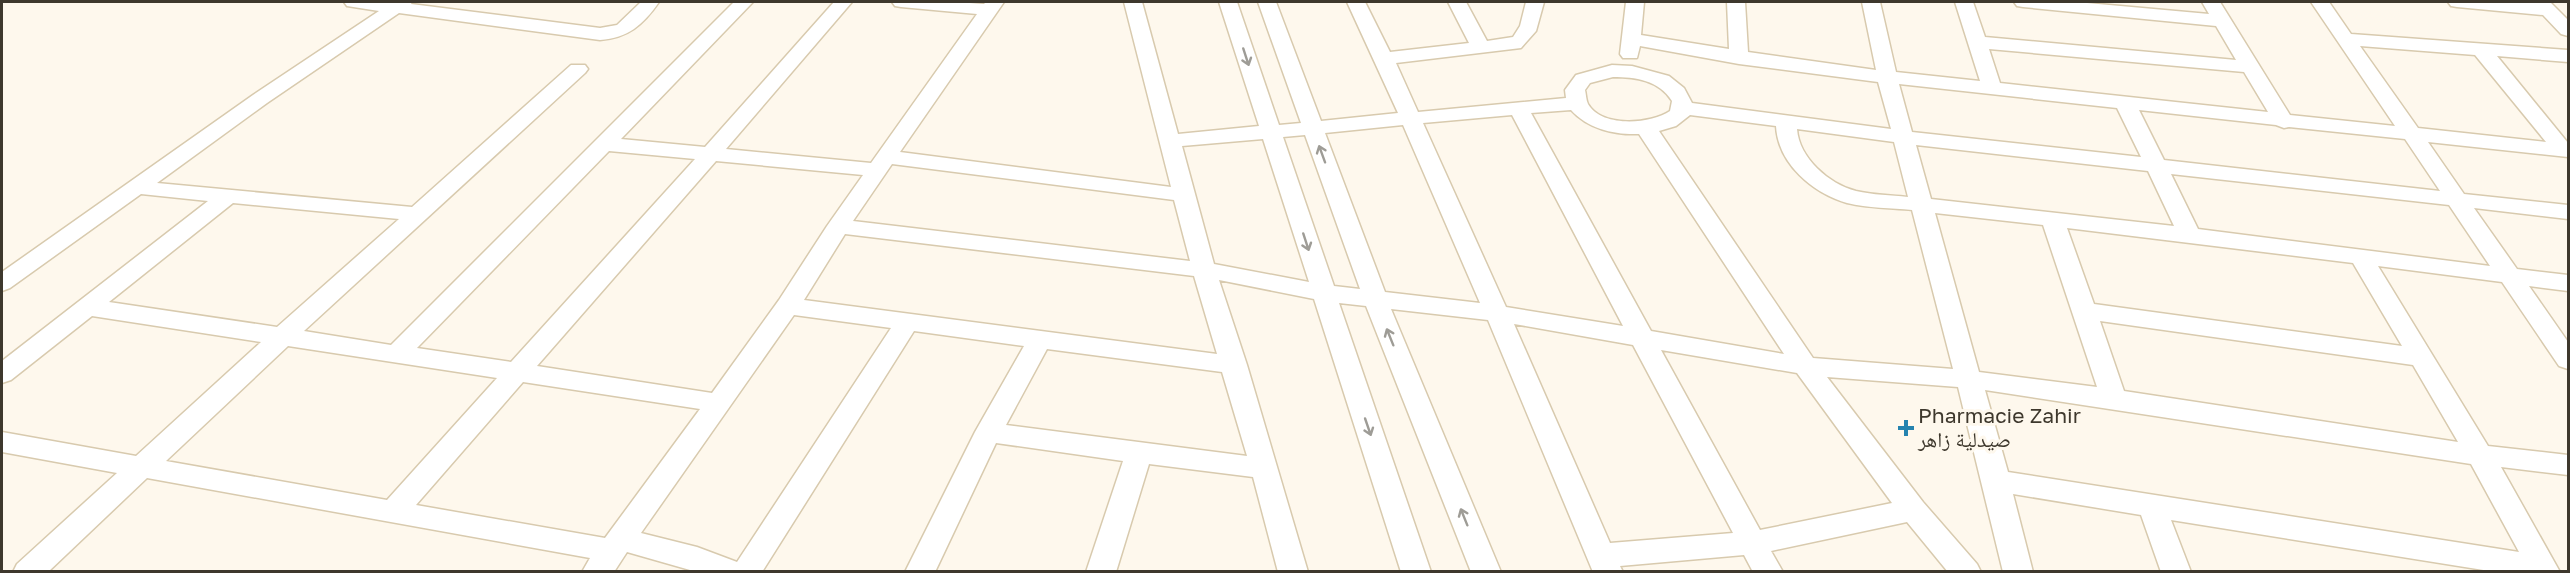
<svg xmlns="http://www.w3.org/2000/svg" width="2570" height="573" font-family="'Golos Text','Noto Naskh Arabic',sans-serif">
  <style>
    .lines { fill: none; stroke-linecap: round; stroke-linejoin: round }
    .minor-casing { stroke: #d8caae; stroke-width: 3 }
    .minor { fill: #fff; fill-rule: evenodd }
    .oneway { stroke: #9e9c96 }
    .poi-dot { fill: #2583af; stroke: #fef8ed; stroke-width: 2 }
    .labels { text-anchor: middle; stroke-width: 6; stroke-linejoin: round; paint-order: stroke }
    .poi-label { font-size: 21px; fill: #3e382d; stroke: #fef8ed; text-anchor: start }
  </style>
  <rect width="100%" height="100%" fill="#fef8ed"/>
  <g class="lines">
    <defs>
      <path id="minor" d="M344,2H412L411,4L600,28L617,25L641,2H659C643,25 628,38 600,40L399,13L267,103L157,183L412,207L571,65H585L588,69L585,73L304,331L391,345L734,2H753L621,139L705,147L834,2H852L726,149L871,163L977,14L901,7L895,6L892,2H955L984,4L986,2H1004L900,152L1171,187L1124,2H1142L1178,134L1259,126L1219,2H1237L1279,125L1301,123L1258,2H1276L1321,121L1398,113L1347,2H1365L1390,52L1469,43L1448,2H1466L1487,41L1513,37L1520,26L1526,2H1544L1536,31L1521,48L1396,63L1418,112L1566,98L1565,90L1576,75L1612,65L1632,66L1669,76L1684,88L1692,103L1891,129L1878,82L1739,64L1640,46L1637,58H1623L1620,54L1626,2H1644L1641,35L1729,49L1727,2H1745L1748,52L1876,70L1862,2H1880L1896,72L1980,81L1955,2H1973L1985,37L2236,60L2216,26L2023,7L2017,6L2014,2H2076L2209,14L2202,2H2220L2290,115L2395,126L2311,2H2329L2351,34L2568,50V62L2497,56L2568,143V157L2428,142L2464,194L2568,205V219L2474,208L2517,269L2568,275V291L2529,286L2568,342V369L2559,366L2502,282L2378,266L2488,446L2568,455V475L2501,467L2560,572H2496L2171,520L2191,572H2161L2141,515L2013,494L2033,572H2003L1958,387L1827,377L1923,502L1977,564L1981,572H1948L1907,522L1771,551L1783,572H1753L1744,555L1620,566L1623,572H1593L1488,320L1391,309L1501,572H1471L1366,306L1339,303L1431,572H1401L1314,299L1219,280L1247,365L1308,572H1278L1253,477L1149,464L1116,572H1086L1123,461L996,443L935,572H905L975,432L1024,346L914,331L762,572H697L627,552L614,572H582L590,558L147,478L48,572H13L17,564L117,473L2,452V432L136,456L261,342L92,316L11,380L2,383V361L208,201L141,194L10,288L2,291V272L253,95L379,11L347,6ZM2360,46L2475,55L2546,142L2418,128ZM1989,49L2244,72L2268,112L2000,83ZM1613,77C1635,77 1659,80 1672,101L1670,111C1651,124 1602,128 1588,104C1586,100 1586,94 1585,90L1590,83ZM1899,84L2117,108L2141,157L1912,132ZM1571,110C1588,129 1615,135 1639,134L1784,354L1651,331L1531,113ZM2139,110L2276,125L2284,128L2289,127L2405,139L2440,191L2164,160ZM1512,115L1623,326L1506,307L1423,123ZM1690,115L1776,126C1778,164 1813,193 1847,203C1868,208 1891,208 1912,210L1953,369L1813,358L1659,131L1676,126ZM1403,125L1480,303L1385,292L1325,133ZM1797,129L1894,142L1908,197C1891,195 1873,195 1856,191C1829,184 1799,158 1797,129ZM1305,135L1360,289L1334,286L1283,137ZM1263,139L1309,282L1214,264L1182,146ZM1916,145L2148,171L2174,226L1931,199ZM609,151L695,159L511,362L417,348ZM716,161L863,175L827,226L779,300L712,393L537,366ZM892,164L1174,200L1190,261L853,221ZM2171,174L2449,205L2490,266L2198,229ZM233,203L399,219L277,327L109,302ZM1935,213L2043,225L2097,387L1979,372ZM2067,228L2353,263L2402,346L2094,304ZM845,234L1194,276L1217,354L804,300ZM794,315L891,328L737,562L697,547L641,533ZM2100,321L2413,365L2458,442L2124,391ZM1514,324L1633,345L1733,533L1610,543ZM288,346L497,378L387,500L166,461ZM1047,349L1222,372L1247,456L1006,425ZM1661,350L1797,373L1892,503L1760,530ZM523,382L700,409L605,538L416,505ZM1985,390L2471,464L2519,552L2008,472Z
        M2448,2H2550L2568,20V36L2561,34L2543,15L2457,7L2451,6Z"/>
    </defs>
    <use href="#minor" class="minor-casing"/>
    <use href="#minor" class="minor"/>
  </g>
  <defs><path id="oneway-shaft" d="M-6 0H5M1.5-3L5.5 0L1.5 3" fill="none" stroke-width="1.6" stroke-linecap="round" stroke-linejoin="round" transform="scale(1.5)"/></defs>
  <g class="oneway">
    <use href="#oneway-shaft" transform="translate(1246 57) rotate(72)"/>
    <use href="#oneway-shaft" transform="translate(1322 154) rotate(-110)"/>
    <use href="#oneway-shaft" transform="translate(1306 242) rotate(72)"/>
    <use href="#oneway-shaft" transform="translate(1390 337) rotate(-112)"/>
    <use href="#oneway-shaft" transform="translate(1368 427) rotate(71)"/>
    <use href="#oneway-shaft" transform="translate(1464 517) rotate(-112)"/>
  </g>
  <path class="poi-dot" d="M1903 419h6v6h6v6h-6v6h-6v-6h-6v-6h6z"/>
  <g class="labels">
    <g class="poi-label">
      <text x="1918" y="423">Pharmacie Zahir<tspan x="1918" dy="24">صيدلية زاهر</tspan></text>
    </g>
  </g>
  <rect width="2570" height="573" fill="none" stroke="#3e382d" stroke-width="6"/>
</svg>
